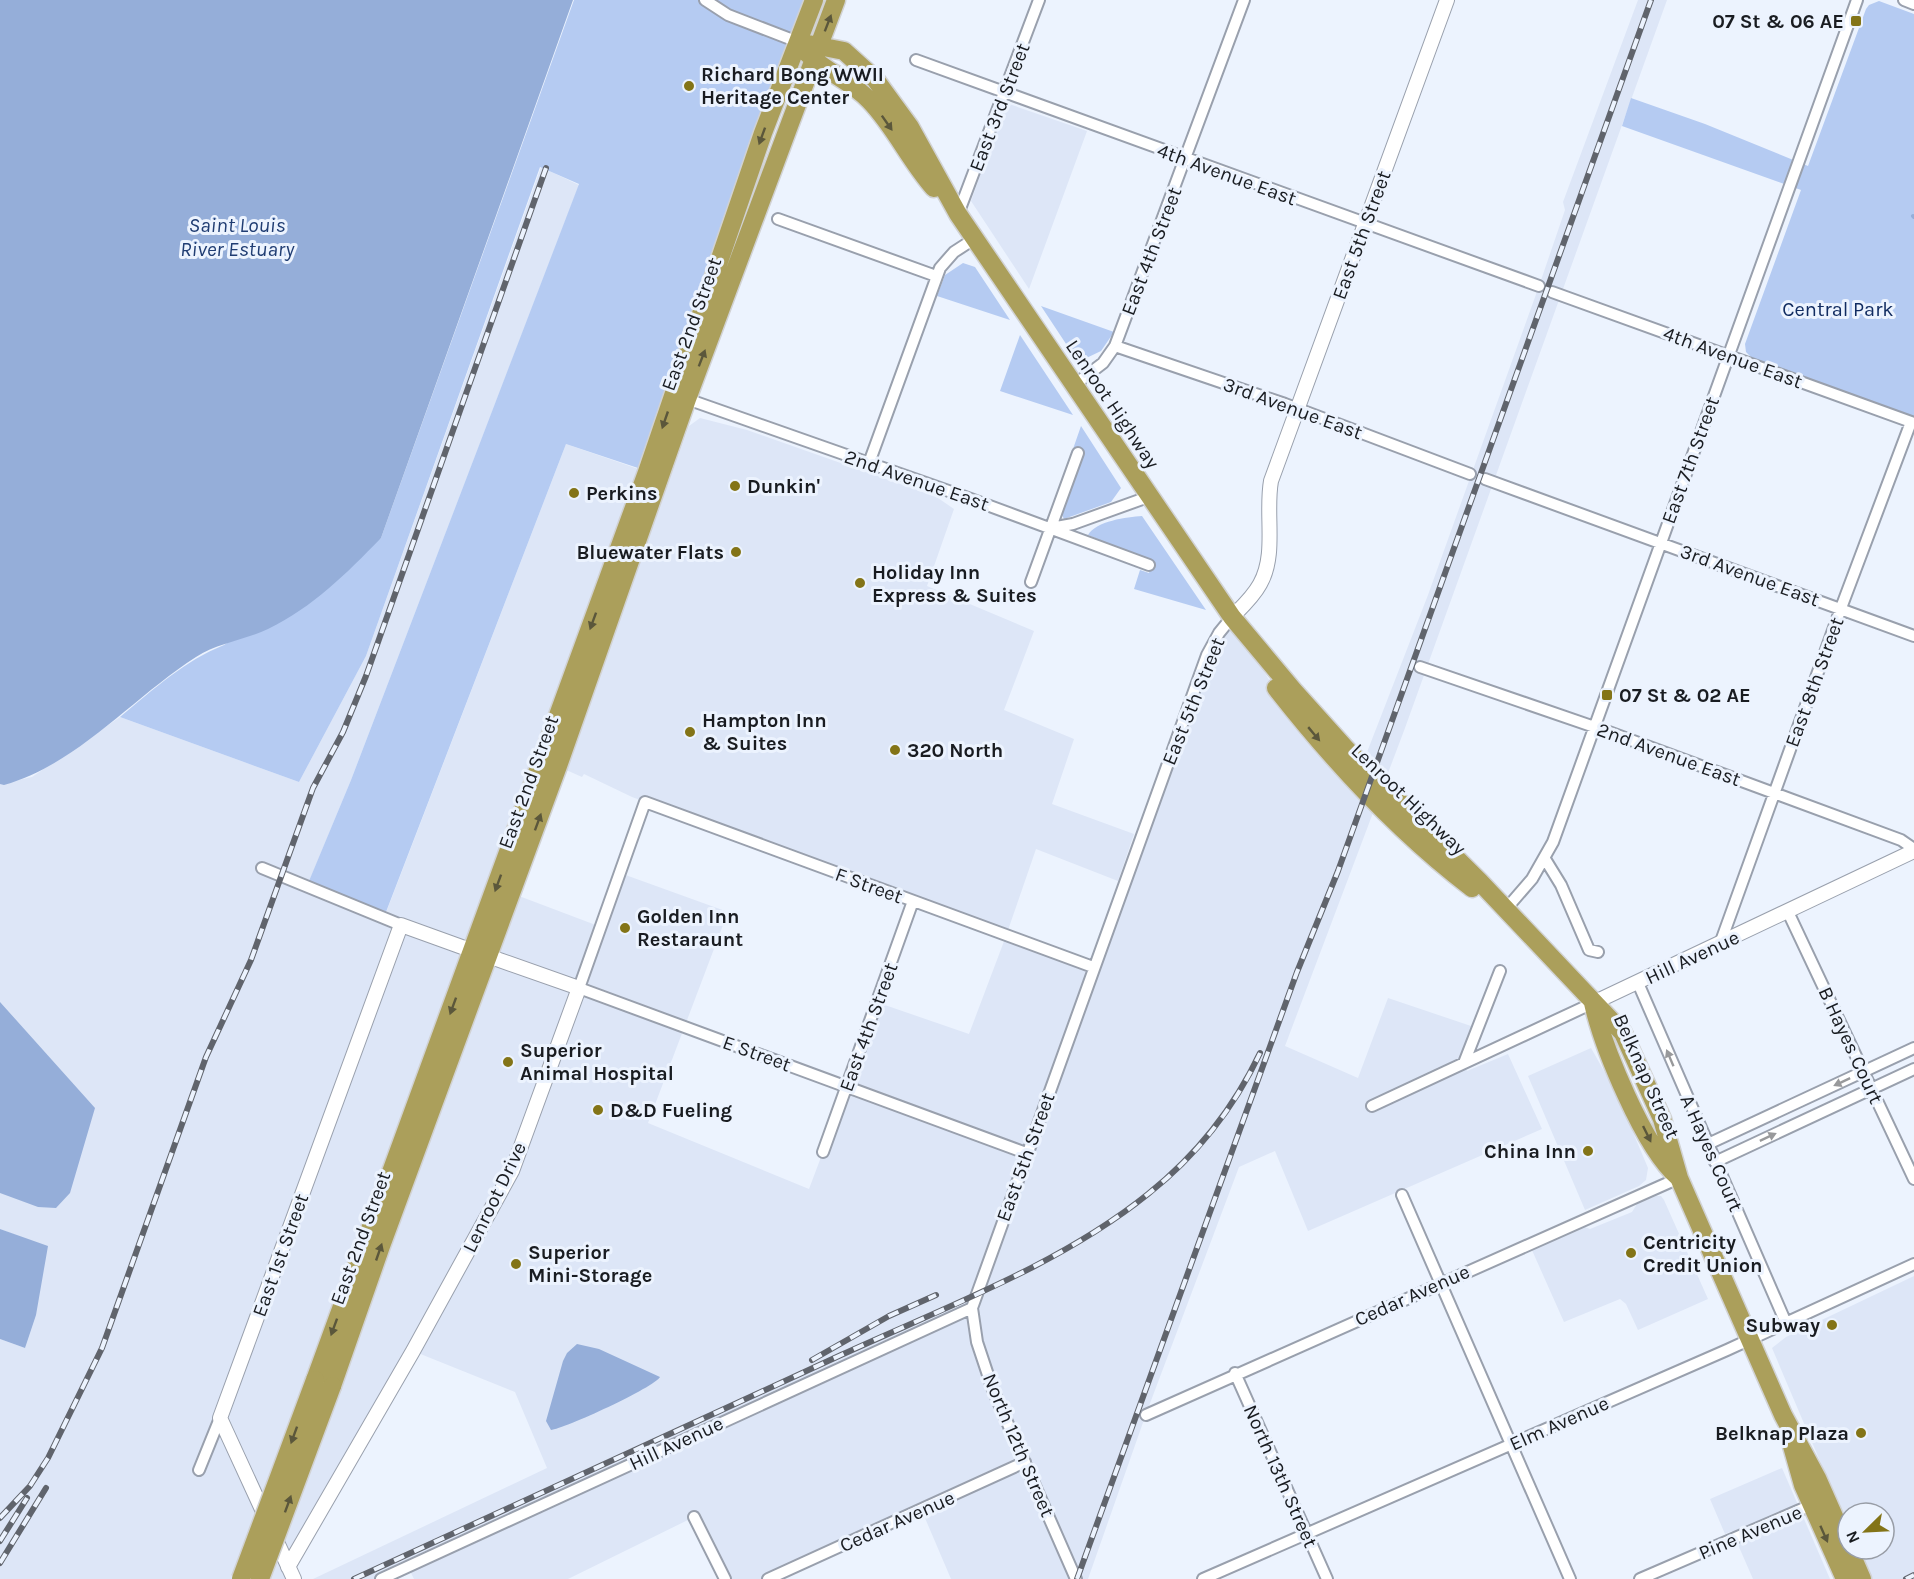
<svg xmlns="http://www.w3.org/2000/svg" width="1914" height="1579" font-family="Karla,sans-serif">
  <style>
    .built { fill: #dde6f7 }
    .green { fill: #b5cbf2 }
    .water { fill: #95aed9 }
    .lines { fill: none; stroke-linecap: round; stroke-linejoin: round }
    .stream { stroke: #95aed9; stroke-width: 4 }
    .minor-casing { stroke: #99a0ad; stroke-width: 14 }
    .tertiary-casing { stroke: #99a0ad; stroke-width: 16 }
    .trunk-casing { stroke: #d1d2d3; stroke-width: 21 }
    .minor { stroke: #fff; stroke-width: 10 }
    .tertiary { stroke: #fff; stroke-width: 14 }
    .trunk { stroke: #ab9f5b; stroke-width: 18 }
    .rail-casing { stroke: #60646c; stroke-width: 6 }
    .rail { stroke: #ecf3fe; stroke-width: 4; stroke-dasharray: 11; stroke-linecap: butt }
    .trunk-bridge-casing { stroke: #d1d2d3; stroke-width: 21; stroke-linecap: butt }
    .trunk-bridge { stroke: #ab9f5b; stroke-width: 18 }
    .oneway { fill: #5b573b }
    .oneway2 { fill: #98999b }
    .poi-dot { fill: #837417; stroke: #ecf3fe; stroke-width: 2 }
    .labels { text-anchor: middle; stroke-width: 6; stroke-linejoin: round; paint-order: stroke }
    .poi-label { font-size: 20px; font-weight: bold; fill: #191c21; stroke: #ecf3fe; text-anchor: start }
    .street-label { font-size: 20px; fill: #191c21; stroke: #ecf3fe }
    .park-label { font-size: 20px; fill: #112c61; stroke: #ecf3fe }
    .water-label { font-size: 21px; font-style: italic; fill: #203d73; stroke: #ecf3fe }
  </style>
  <rect width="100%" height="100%" fill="#ecf3fe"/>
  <path class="built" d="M1638,0H1667L1405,728L1285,1046L1358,1078L1388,998L1474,1027L1461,1056L1467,1071L1508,1054L1542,1129L1308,1231L1275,1151L1239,1167L1146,1414L1088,1579H951L922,1511L769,1579H725L694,1517L568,1579H414L408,1567L381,1579H313L547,1468L515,1392L413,1351L288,1567L294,1579H0V1339L25,1348L47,1247L0,1229V784L32,777L120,717L299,782L366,656L541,167L579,185L351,780L306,889L384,918L566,444L647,472L315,1380L332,1386L519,896L601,927L620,873L728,912L648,1123L809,1189L879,1003L969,1034L1006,936L1092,967L1207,655L1224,650L1219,633L1232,617L1268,678L1298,716L1357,778L1428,595L1539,286L1565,210L1563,202Z
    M1009,104L1087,131L1029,289L971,201L1004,108Z
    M700,418L747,430L920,491L938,498L954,509L927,586L1034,631L1004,710L1074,739L1052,804L1134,834L1118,881L1036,849L1007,933L632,797L584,774L582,777L564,769L689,426Z
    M1591,1048L1616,1092L1648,1168L1646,1180L1639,1186L1585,1210L1528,1076Z
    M1656,1196H1661L1664,1200L1708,1299L1638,1330L1626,1304L1620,1299L1564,1322L1531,1248L1582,1226L1590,1229L1632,1212L1637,1204Z
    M1914,1276V1579H1870L1858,1549H1884V1513H1848V1527L1772,1348L1786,1337Z
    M1782,1468L1830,1579H1753L1732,1531L1725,1534L1710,1499Z"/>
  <path class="green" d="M574,0H807L641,469L566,444L386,912L309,881L351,780L579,184L540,167L366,656L299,782L120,717C154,689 184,661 224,645L381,538Z
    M1879,1L1914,14V419L1752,358L1746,352L1745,344L1801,190L1622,126L1631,98L1705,124L1808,166L1866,9L1869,5Z
    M963,263L975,267L1010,320L937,296L945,275Z
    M1041,306L1114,332L1101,351L1078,362Z
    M1020,335L1073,415L1000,391Z
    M1081,426L1121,488L1111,502L1064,519L1062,515L1083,455L1073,449Z
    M1142,516L1206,610L1134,589L1140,570L1149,573L1152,562L1088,535C1096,521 1127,517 1142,516Z"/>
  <path class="water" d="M0,0H573L381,538C346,574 313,607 268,629C245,640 217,643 196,657C132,698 78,764 4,785L0,784Z
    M0,1002L95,1108L70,1193L56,1208L38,1207L0,1193Z
    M0,1229L48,1246L36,1315L25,1348L0,1339Z
    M577,1344L599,1349L660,1377C655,1387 564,1429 551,1430L546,1421L563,1361L567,1353Z"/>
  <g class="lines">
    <path class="stream" d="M1913,216L1914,217"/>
    <defs>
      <path id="minor" d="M705,0L728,15L798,42
        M1904,0L1914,4
        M916,60L1539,286
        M958,214L1039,0
        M778,219L936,276
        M1552,292L1914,423
        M1115,346L1285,404L1470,474
        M1073,386L1103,363L1115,346L1244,0
        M687,399L960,495L1149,565
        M869,463L940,268L954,252L974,239
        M1485,479L1914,636
        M1051,528L1073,524L1148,497
        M1031,582L1078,453
        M1420,667L1609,732L1901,840L1914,849
        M1545,859L1561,885L1589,950L1598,952
        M262,868L401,925
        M1506,909L1532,879L1553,842L1857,0
        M1788,912L1914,1179
        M1720,944L1841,608L1911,422
        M1638,983L1786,1323
        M1464,1063L1500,971
        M1372,1106L1593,1003
        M1708,1144L1914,1048
        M823,1152L913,901
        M1026,1153L579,988L645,802L1093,967
        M1715,1162L1914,1069
        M1402,1195L1570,1579
        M1235,1373L1327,1579
        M1146,1415L1679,1178
        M199,1470L220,1418
        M694,1517L725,1579
        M381,1579L972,1308
        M768,1579L1025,1462
        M1076,1579L993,1390L977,1342L972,1308L1207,655L1219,633L1232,617
        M1203,1579L1727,1350L1914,1264
        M1640,1579L1816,1503"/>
      <path id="tertiary" d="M1232,617C1242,607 1253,597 1260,584C1277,554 1265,514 1271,481L1447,0
        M1593,1003L1914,851
        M288,1567L413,1351L512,1171L579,988L488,956
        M294,1579L220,1418L401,925L473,951"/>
      <path id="trunk" d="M798,42L844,51L875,79L910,127L958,214L1232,617L1293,690L1347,750L1480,882L1623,1033L1662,1119L1679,1178L1783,1415L1817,1478L1848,1548
        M807,53C826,73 851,80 870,101C895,127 910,161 934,188
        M1276,688C1334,762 1397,831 1472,888
        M1593,1003C1603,1047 1644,1148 1678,1177
        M315,1380L647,472L763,133L814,0
        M332,1386L381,1246L558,766L687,399L836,0
        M1792,1446L1803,1485L1845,1579
        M1849,1549L1862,1579"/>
    </defs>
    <use href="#minor" class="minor-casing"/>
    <use href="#tertiary" class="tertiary-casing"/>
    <use href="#trunk" class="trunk-casing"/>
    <use href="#minor" class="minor"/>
    <use href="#tertiary" class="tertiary"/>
    <use href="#trunk" class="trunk"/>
    <defs>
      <path id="rail" d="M812,1360L889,1316L936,1295
        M0,1518L30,1486L48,1458L102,1348L206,1057L251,960L313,788L343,732L366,676L546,168
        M0,1541L27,1498
        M0,1563L46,1488
        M354,1579C517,1504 679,1430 841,1355C943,1308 1060,1265 1148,1194C1197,1155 1233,1110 1260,1053
        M1077,1579L1297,972L1338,871L1651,0
        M1906,1579L1914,1575"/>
    </defs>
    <use href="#rail" class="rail-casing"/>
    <use href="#rail" class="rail"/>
    <defs>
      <path id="trunk-bridge" d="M241,1579L315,1380
        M260,1579L332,1386"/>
    </defs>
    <use href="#trunk-bridge" class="trunk-bridge-casing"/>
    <use href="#trunk-bridge" class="trunk-bridge"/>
  </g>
  <defs><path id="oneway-solid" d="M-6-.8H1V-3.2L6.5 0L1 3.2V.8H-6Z" transform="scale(1.5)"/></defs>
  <g class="oneway">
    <use href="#oneway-solid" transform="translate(828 23) rotate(-69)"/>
    <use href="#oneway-solid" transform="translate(887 123) rotate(55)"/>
    <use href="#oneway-solid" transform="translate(762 136) rotate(110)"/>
    <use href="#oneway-solid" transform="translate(702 358) rotate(-69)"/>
    <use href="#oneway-solid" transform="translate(665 420) rotate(109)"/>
    <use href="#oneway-solid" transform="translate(593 621) rotate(110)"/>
    <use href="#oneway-solid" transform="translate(1314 734) rotate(50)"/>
    <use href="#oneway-solid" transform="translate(538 822) rotate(-70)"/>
    <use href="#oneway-solid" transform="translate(498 883) rotate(110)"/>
    <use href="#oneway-solid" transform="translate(453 1006) rotate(110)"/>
    <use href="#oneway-solid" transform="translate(1647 1134) rotate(64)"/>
    <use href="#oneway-solid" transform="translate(379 1252) rotate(-71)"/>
    <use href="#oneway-solid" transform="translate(334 1327) rotate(110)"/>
    <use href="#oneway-solid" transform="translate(294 1435) rotate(110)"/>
    <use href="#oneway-solid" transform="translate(288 1504) rotate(-70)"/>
    <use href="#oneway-solid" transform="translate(1824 1534) rotate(66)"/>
  </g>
  <g class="oneway2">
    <use href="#oneway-solid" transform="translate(1670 1058) rotate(-113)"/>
    <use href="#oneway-solid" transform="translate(1842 1082) rotate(155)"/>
    <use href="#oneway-solid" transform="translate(1768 1137) rotate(-25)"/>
  </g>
  <g class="poi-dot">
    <rect x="1850" y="15" width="12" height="12" rx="3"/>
    <circle cx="689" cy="86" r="6"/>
    <circle cx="735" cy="486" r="6"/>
    <circle cx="574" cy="493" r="6"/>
    <circle cx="736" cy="552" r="6"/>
    <circle cx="860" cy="583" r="6"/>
    <rect x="1601" y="689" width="12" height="12" rx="3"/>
    <circle cx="690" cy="732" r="6"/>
    <circle cx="895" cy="750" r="6"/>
    <circle cx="625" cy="928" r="6"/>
    <circle cx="508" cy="1062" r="6"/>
    <circle cx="598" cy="1110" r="6"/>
    <circle cx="1588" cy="1151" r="6"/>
    <circle cx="1631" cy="1253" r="6"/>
    <circle cx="516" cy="1264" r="6"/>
    <circle cx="1832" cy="1325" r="6"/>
    <circle cx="1861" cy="1433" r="6"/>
  </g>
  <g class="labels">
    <g class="poi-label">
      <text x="1844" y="28" text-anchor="end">07 St &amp; 06 AE</text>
      <text x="701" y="81">Richard Bong WWII<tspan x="701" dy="23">Heritage Center</tspan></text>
      <text x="747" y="493">Dunkin'</text>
      <text x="586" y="500">Perkins</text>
      <text x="724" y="559" text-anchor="end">Bluewater Flats</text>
      <text x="872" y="579">Holiday Inn<tspan x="872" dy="23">Express &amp; Suites</tspan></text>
      <text x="1619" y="702">07 St &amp; 02 AE</text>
      <text x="702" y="727">Hampton Inn<tspan x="702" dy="23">&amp; Suites</tspan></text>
      <text x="907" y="757">320 North</text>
      <text x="637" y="923">Golden Inn<tspan x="637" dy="23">Restaraunt</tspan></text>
      <text x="520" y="1057">Superior<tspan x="520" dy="23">Animal Hospital</tspan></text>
      <text x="610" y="1117">D&amp;D Fueling</text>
      <text x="1576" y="1158" text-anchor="end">China Inn</text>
      <text x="1643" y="1249">Centricity<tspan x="1643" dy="23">Credit Union</tspan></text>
      <text x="528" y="1259">Superior<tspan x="528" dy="23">Mini-Storage</tspan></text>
      <text x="1820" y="1332" text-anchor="end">Subway</text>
      <text x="1849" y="1440" text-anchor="end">Belknap Plaza</text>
    </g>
    <g class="street-label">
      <text transform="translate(999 107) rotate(-69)" y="7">East 3rd Street</text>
      <text transform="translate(1227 174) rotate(20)" y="7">4th Avenue East</text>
      <text transform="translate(1361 235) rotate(-70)" y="7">East 5th Street</text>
      <text transform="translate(1151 251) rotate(-69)" y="7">East 4th Street</text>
      <text transform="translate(691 324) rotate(-70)" y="7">East 2nd Street</text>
      <text transform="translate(1733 357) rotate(20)" y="7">4th Avenue East</text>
      <text transform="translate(1113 404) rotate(56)" y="7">Lenroot Highway</text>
      <text transform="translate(1293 408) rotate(20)" y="7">3rd Avenue East</text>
      <text transform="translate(1690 460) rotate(-70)" y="7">East 7th Street</text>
      <text transform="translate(917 480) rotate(19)" y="7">2nd Avenue East</text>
      <text transform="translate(1750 575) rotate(20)" y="7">3rd Avenue East</text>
      <text transform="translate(1814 682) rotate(-70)" y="7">East 8th Street</text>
      <text transform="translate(1193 701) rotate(-68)" y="7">East 5th Street</text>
      <text transform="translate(1669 754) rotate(20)" y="7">2nd Avenue East</text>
      <text transform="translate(528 782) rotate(-70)" y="7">East 2nd Street</text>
      <text transform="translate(1409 799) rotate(44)" y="7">Lenroot Highway</text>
      <text transform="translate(869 885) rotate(20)" y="7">F Street</text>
      <text transform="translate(1692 957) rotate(-25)" y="7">Hill Avenue</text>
      <text transform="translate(868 1027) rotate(-70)" y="7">East 4th Street</text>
      <text transform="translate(1851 1045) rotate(65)" y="7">B Hayes Court</text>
      <text transform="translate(757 1053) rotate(20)" y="7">E Street</text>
      <text transform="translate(1647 1076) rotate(66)" y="7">Belknap Street</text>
      <text transform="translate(1712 1153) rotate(66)" y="7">A Hayes Court</text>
      <text transform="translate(1025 1157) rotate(-70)" y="7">East 5th Street</text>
      <text transform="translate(494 1197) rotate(-64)" y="7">Lenroot Drive</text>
      <text transform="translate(360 1238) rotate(-70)" y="7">East 2nd Street</text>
      <text transform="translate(280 1255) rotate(-70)" y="7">East 1st Street</text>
      <text transform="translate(1412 1295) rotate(-24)" y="7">Cedar Avenue</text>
      <text transform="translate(1559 1423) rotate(-24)" y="7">Elm Avenue</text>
      <text transform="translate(676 1443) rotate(-25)" y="7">Hill Avenue</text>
      <text transform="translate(1019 1445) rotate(67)" y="7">North 12th Street</text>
      <text transform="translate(1281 1476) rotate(66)" y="7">North 13th Street</text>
      <text transform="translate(897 1521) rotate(-24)" y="7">Cedar Avenue</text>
      <text transform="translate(1750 1532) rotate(-23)" y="7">Pine Avenue</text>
    </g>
    <g class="park-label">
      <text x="1838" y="316">Central Park</text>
    </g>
    <g class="water-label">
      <text x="237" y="232">Saint Louis<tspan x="237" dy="24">River Estuary</tspan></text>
    </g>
  </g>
  <g transform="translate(1866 1531) rotate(246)"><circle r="28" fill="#ecf3fe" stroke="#989da6" stroke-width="1.5"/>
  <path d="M0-4.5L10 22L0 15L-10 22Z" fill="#837417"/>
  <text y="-9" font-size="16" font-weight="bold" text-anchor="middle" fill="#191c21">N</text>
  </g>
</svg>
